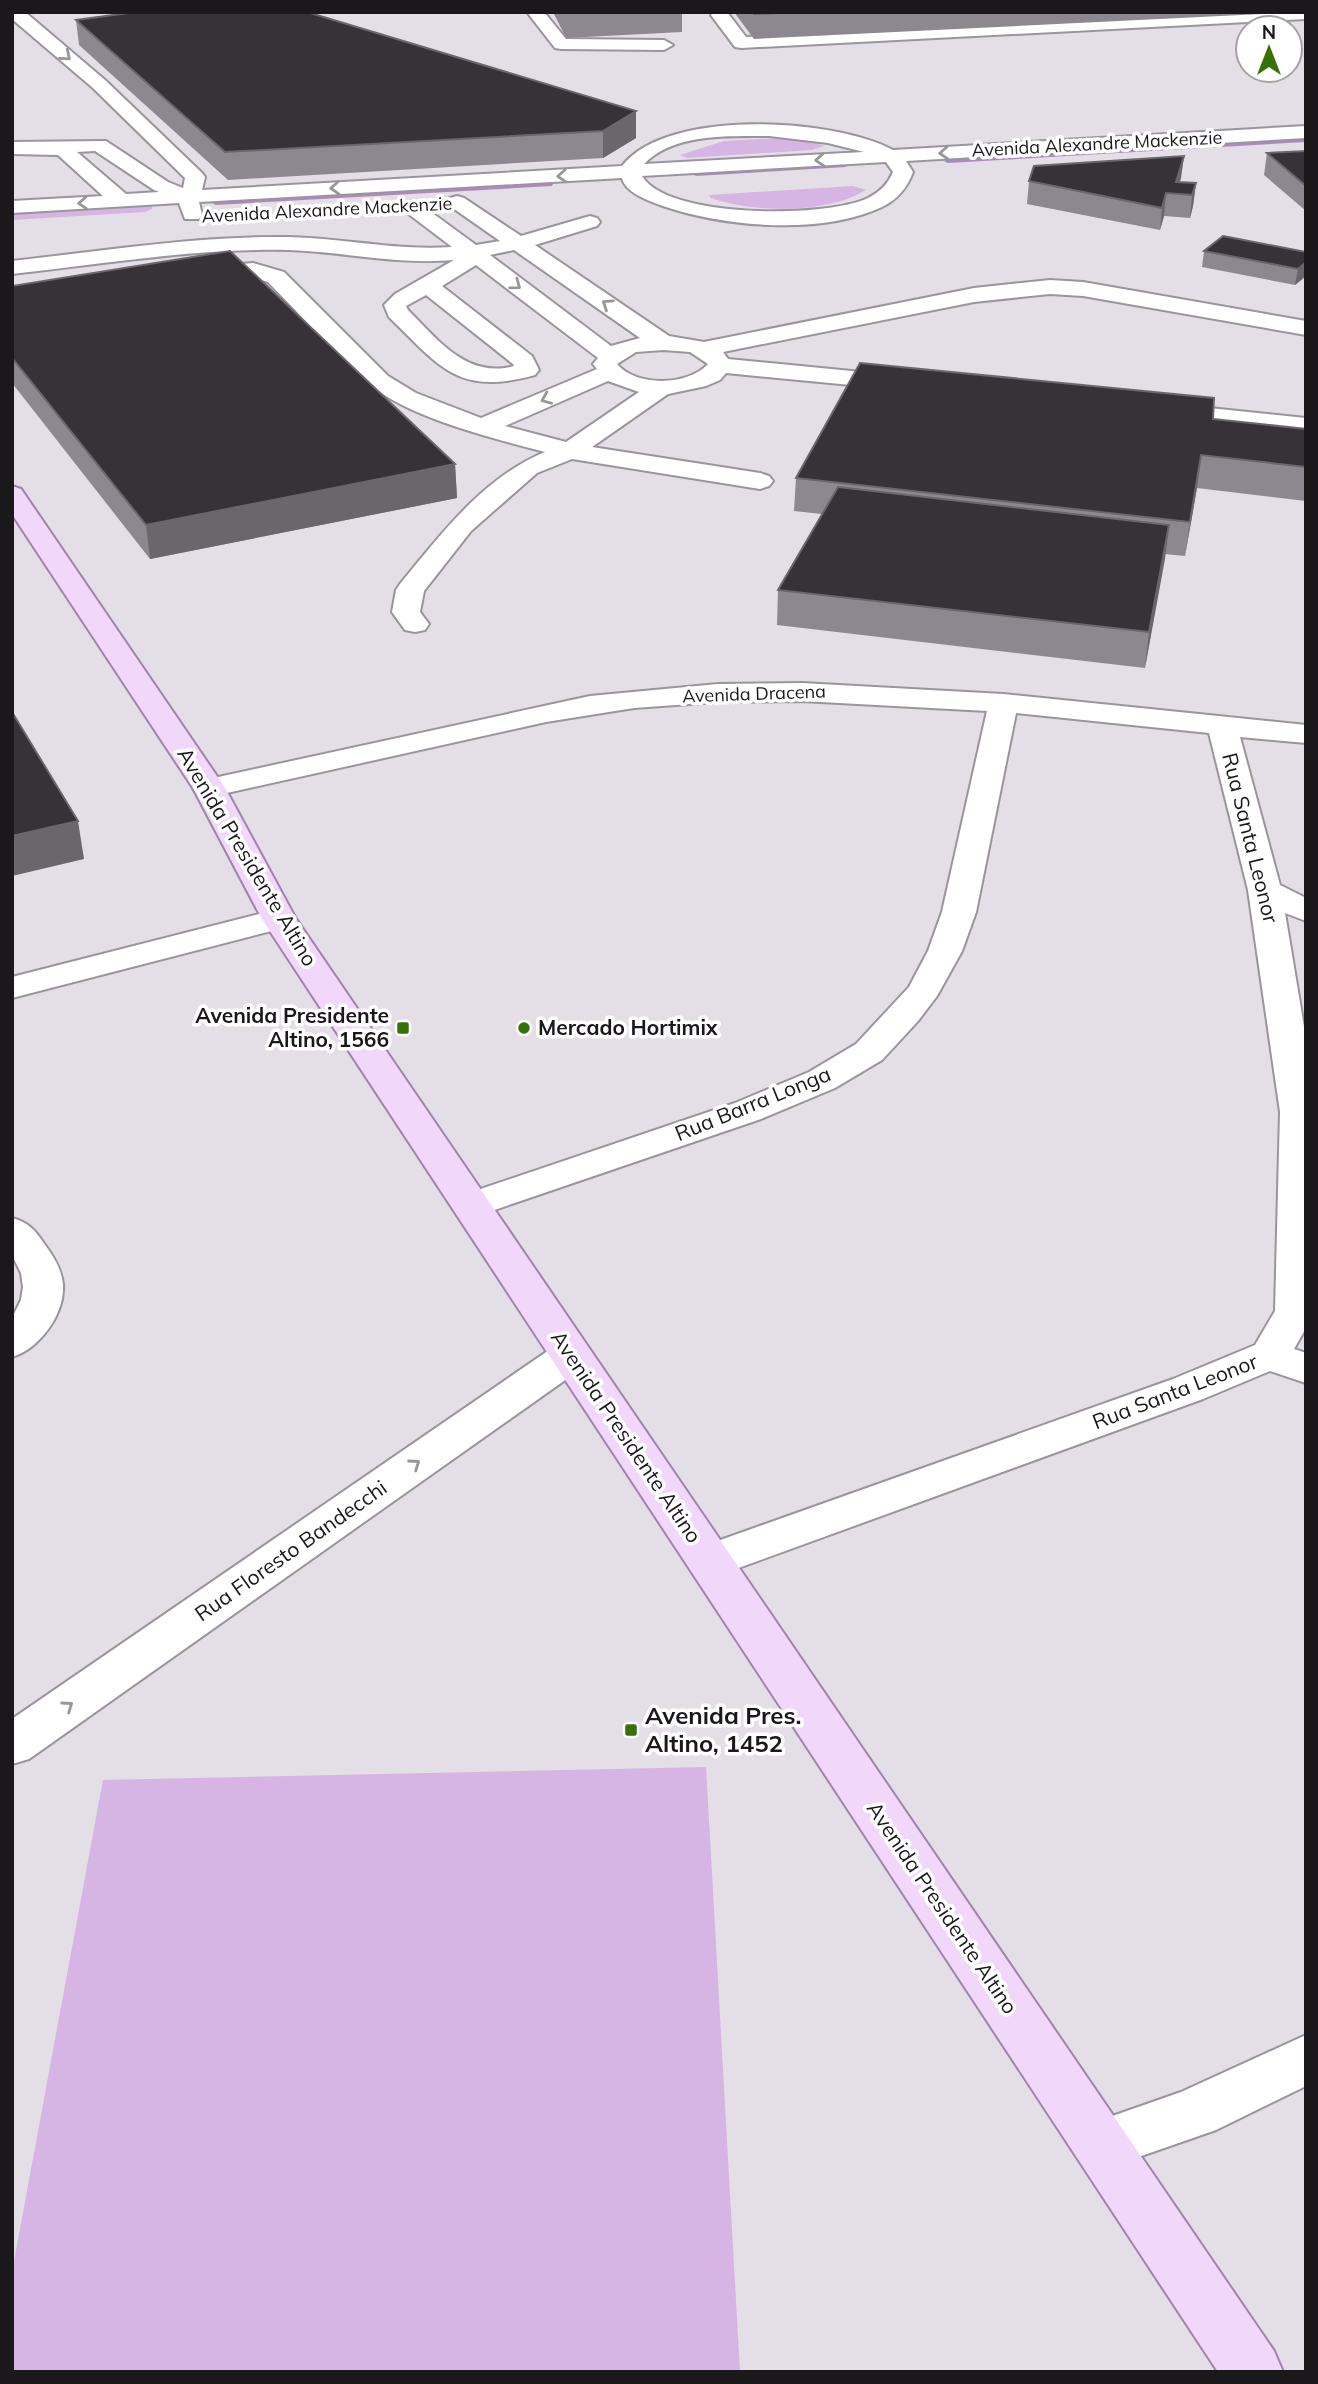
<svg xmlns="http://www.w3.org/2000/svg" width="1318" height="2384" font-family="Mulish,sans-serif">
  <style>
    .green { fill: #d6b4e4 }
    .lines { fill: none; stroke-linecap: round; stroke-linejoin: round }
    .stream { fill: #b186c2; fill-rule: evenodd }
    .minor-casing { stroke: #9a959d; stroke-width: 4 }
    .major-casing { stroke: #a084ab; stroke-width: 4 }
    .minor { fill: #fff; fill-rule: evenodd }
    .major { fill: #f1d8fb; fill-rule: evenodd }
    .wall { fill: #8d888f }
    .shaded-wall { fill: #6a666c }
    .building { fill: #363238; stroke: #6a666c; stroke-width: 2 }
    .oneway { stroke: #989798 }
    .poi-dot { fill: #357104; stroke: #fff; stroke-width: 2.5 }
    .labels { text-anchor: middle; stroke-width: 7; stroke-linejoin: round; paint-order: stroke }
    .far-street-label { font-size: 18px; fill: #1a181b; stroke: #fff }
    .street-label { font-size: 21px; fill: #1a181b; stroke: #fff }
    .poi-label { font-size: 21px; font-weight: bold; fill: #1a181b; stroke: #fff; text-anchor: end }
    .near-poi-label { font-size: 24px; font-weight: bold; fill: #1a181b; stroke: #fff; text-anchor: start }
  </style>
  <rect width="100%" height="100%" fill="#e4dee6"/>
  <path class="green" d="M780,138L810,141L824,146L812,150L687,158L680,155L724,141Z
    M853,186L866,190C827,214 753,213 711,198L709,195Z
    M141,205L152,206V209L145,212L12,220V212Z
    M706,1767L740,2372H12V2272L103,1780Z"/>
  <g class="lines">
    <path class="stream" d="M1306,138V142L948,163L944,161L948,159Z
      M843,163L846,167L696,176L692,174L696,172Z
      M549,182L553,184L552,186L216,205L212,203L216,201Z"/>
    <defs>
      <path id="minor" d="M12,12H25L105,80L202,173L205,177L202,190L622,166C667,108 834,118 893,150L1306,126V138L906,161L913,172C907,188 898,199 882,207C820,236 723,227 660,205C647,200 625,192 622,178L199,202L202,215L199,219H185L179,203L12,213V201L103,196L58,155L12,154V142L106,141L168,182L183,188L185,178L93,88L12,19ZM769,136L828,143L864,152L644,164C673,133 730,136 769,136ZM95,151L154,190L159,192L126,194L77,152ZM886,162L893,172C888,184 880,192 868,198C827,218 667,219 642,176Z
        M527,12H544L566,39L664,40L673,45L664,50L561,49L555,48Z
        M713,12H727L746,37L1240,12H1306V19L741,48L735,47L711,15Z
        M457,196L464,198L521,236L590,216L597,218L600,222L597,226L535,245L669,336L704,342L974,288L1050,280L1083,282L1306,321V335L1083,296L1050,294L974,302L723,352L728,359L903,376L911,378L915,383L911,388L903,390L726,373L720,380L706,386L668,394L592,447L760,473L769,476L773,481L769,486L760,489L572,459L537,473L471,531L424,591L420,612L429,624L425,630L415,632L405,630L392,612L396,590L400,584C441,534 484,477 545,452C496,439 409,418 371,385C334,354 302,316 268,282L252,277L197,282L189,280L186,275L189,270L197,268L253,263L284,272L388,376L416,393L481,418L597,369L593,364L598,358L476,265L442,286L532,356L539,370L535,375C458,396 441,368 389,317L384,305L395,294L454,260C398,265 344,252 289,250C197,248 103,264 12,274V261C103,251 196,236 288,237C343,238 396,251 452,247L402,209L399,205L402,201H416L476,245L500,241L450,206L447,202L450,198ZM514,250L640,338L611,346L490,255ZM426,295L513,364L514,366C467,379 438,340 408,310L406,306ZM663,350L690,352L708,364C688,386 636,387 617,364L636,352ZM608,381L639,392L566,442L505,426Z
        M1162,403L1306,418V432L1153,415L1150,410L1153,405Z
        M802,683L1003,694L1306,725V743L1240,737L1280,885L1306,898V921L1285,913L1306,1039V1328L1294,1349L1306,1353V1383L1270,1371L1203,1399L711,1578L695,1573L688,1561L695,1549L1173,1379L1255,1345L1275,1311L1280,1112L1248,890L1209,733L1016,713L976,912L962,951L937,996L918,1021L882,1060L835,1088L761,1119L471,1218L457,1215L452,1206L457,1197L735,1103L809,1072L856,1044L909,987L928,951L942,912L987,711L802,701L718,702L634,708L546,722L209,797L198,795L193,788L198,781L209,779L590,696L718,684Z
        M279,909L291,912L296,919L291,926L12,998V977Z
        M12,1218C28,1222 36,1231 45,1245C54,1257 62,1270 63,1285C65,1314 39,1349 12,1357V1318L21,1300L23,1287L21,1273L12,1255Z
        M570,1342L585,1346L591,1356L585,1366L29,1759L12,1764V1719L555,1346Z
        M1306,2035V2086L1216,2130L1101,2170L1081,2163L1073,2145L1081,2127L1181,2092Z"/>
      <path id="major" d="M12,486L21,489L225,788L296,919L1274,2351L1283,2372H1218L262,919L193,788L12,514Z"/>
    </defs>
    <use href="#minor" class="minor-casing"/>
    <use href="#major" class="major-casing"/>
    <use href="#minor" class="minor"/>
    <use href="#major" class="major"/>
  </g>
  <path class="wall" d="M553,12H682V32L566,38Z
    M734,12H1301L754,39Z
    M76,20L636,111V138L603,158L228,180L79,45Z
    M1306,151V211L1264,175L1267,153Z
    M1184,156L1180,182L1196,183L1193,206L1190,218L1164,216L1160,230L1027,204L1029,181Z
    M1204,251L1306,252V276L1295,285L1202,267Z
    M12,286L455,464L457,498L150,559L12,383Z
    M1213,419L1306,429V501L1197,488L1185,556L1165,554L1145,668L777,625L778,590L822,514L794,511L796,478Z"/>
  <path class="shaded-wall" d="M636,111V138L603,158V131Z
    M1184,156L1181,178L1176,194V182Z
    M1196,183L1193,206L1190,218L1192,195Z
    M1166,193L1164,216L1160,230L1162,208Z
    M1306,262V276L1295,285L1298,269Z
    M1201,455L1197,488L1185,556L1190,522Z
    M455,464L457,498L150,559L146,525Z
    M1169,525L1165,559L1145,668L1149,632Z
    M78,821L84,859L12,876V836Z"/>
  <path class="building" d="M136,12H307L636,111L603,131L225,152L76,20Z
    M753,12H799L754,14Z
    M1306,151V186L1267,153Z
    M1184,156L1176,182L1196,183L1192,195L1166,193L1162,208L1029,181L1034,166Z
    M1223,236L1306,252V262L1298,269L1204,251Z
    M230,251L455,464L146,525L12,358V286Z
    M860,363L1214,398L1213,419L1306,429V467L1201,455L1190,522L796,478Z
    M838,487L1169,525L1149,632L778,590Z
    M12,712L78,821L12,836Z"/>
  <defs><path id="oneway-chevron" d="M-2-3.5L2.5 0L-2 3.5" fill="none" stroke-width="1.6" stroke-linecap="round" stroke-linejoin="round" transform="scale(1.75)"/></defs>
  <g class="oneway">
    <use href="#oneway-chevron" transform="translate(66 56) rotate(40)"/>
    <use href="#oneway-chevron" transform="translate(944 153) rotate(177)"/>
    <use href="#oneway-chevron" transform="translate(820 160) rotate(176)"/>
    <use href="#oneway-chevron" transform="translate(562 176) rotate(177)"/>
    <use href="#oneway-chevron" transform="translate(335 188) rotate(177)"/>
    <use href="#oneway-chevron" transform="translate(83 203) rotate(177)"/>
    <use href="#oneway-chevron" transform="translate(516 285) rotate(37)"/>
    <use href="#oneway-chevron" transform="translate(607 304) rotate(-146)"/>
    <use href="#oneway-chevron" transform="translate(546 399) rotate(157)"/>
    <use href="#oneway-chevron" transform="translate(415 1464) rotate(-35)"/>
    <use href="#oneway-chevron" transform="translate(68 1706) rotate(-35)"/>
  </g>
  <g class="poi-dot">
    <rect x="396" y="1021" width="14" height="14" rx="3.5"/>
    <circle cx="524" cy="1028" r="7"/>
    <rect x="624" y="1723" width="14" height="14" rx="3.5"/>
  </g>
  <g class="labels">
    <g class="far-street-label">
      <text transform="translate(1097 144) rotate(-3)" y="6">Avenida Alexandre Mackenzie</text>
      <text transform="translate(327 210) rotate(-3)" y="6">Avenida Alexandre Mackenzie</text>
      <text transform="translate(754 694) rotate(-2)" y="6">Avenida Dracena</text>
    </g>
    <g class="street-label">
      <text transform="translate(1250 838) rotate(76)" y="7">Rua Santa Leonor</text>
      <text transform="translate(247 857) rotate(59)" y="7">Avenida Presidente Altino</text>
      <text transform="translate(753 1104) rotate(-22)" y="7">Rua Barra Longa</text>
      <text transform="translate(1175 1392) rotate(-21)" y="7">Rua Santa Leonor</text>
      <text transform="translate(626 1437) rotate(56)" y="7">Avenida Presidente Altino</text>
      <text transform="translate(291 1551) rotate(-35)" y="7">Rua Floresto Bandecchi</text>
      <text transform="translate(942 1908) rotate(56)" y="7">Avenida Presidente Altino</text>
    </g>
    <g class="poi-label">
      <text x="389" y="1023">Avenida Presidente<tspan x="389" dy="24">Altino, 1566</tspan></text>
      <text x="538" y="1035" text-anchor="start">Mercado Hortimix</text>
    </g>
    <g class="near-poi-label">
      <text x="645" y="1724">Avenida Pres.<tspan x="645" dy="28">Altino, 1452</tspan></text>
    </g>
  </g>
  <rect width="1318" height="2384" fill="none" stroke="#1a181b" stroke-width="28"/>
  <g transform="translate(1269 49)"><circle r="33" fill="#ffffff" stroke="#a3a3a4" stroke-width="2"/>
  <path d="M0-5L12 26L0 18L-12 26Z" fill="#357104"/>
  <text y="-10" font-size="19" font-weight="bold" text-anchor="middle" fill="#1a181b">N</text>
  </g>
</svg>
